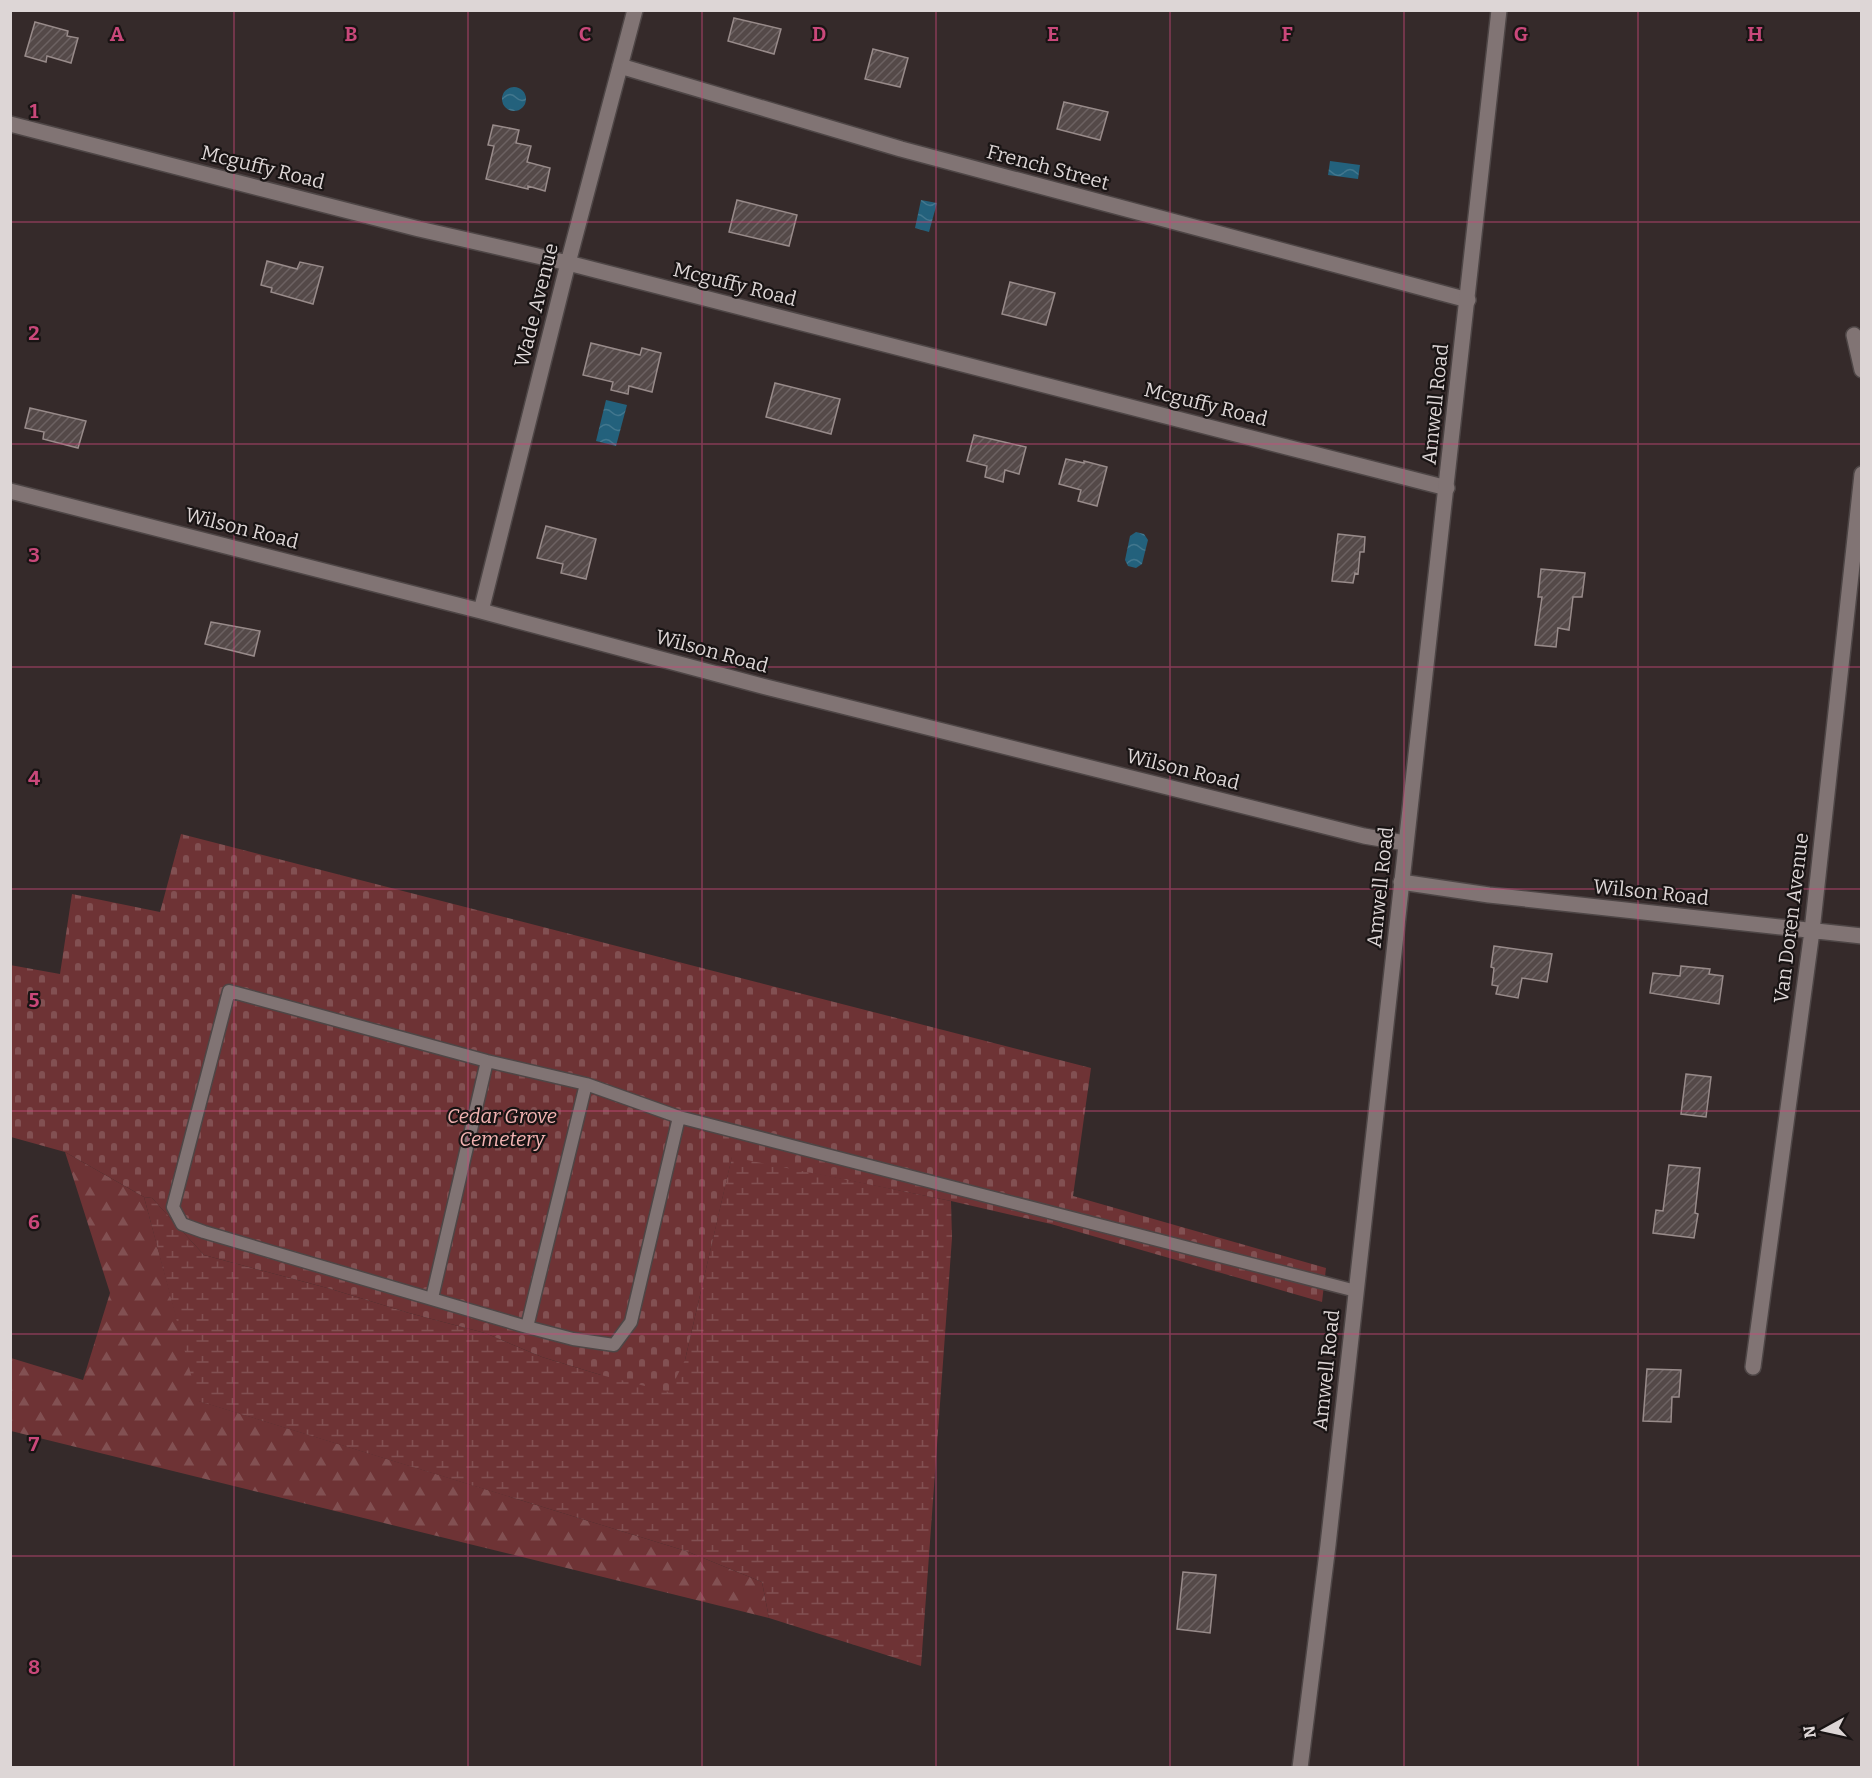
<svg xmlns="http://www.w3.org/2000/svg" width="1872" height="1778" font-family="Bitter,serif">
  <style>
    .forest { fill: url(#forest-firs) }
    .wetland { fill: url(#wetland-marsh) }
    .cemetery { fill: url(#cemetery-stones) }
    .water { fill: url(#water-waves) }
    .building { fill: url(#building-hatch); stroke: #988b8a; stroke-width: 1.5 }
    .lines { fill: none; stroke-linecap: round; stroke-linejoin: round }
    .lane-casing { stroke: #4e4646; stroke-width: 15 }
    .street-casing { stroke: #4e4646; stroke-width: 18 }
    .secondary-casing { stroke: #4e4646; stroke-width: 18 }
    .lane { stroke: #817474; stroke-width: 12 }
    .street { stroke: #817474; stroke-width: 15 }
    .secondary { stroke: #817474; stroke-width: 15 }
    .grid { fill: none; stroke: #c9487a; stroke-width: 1.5; stroke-opacity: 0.55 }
    .labels { text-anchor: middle; stroke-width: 4.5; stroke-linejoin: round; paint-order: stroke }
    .street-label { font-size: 20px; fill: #ddd6d6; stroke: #191414 }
    .park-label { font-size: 20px; font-style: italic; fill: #f3b3b2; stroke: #191414 }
    .grid-label { font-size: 20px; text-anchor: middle; font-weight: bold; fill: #c9487a; stroke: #191414; stroke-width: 4.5; stroke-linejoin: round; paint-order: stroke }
  </style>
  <defs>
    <pattern id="forest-firs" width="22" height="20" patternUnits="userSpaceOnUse" patternTransform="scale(1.5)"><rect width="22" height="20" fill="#6e3335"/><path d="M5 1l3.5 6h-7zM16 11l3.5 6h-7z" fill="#825052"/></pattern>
    <pattern id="wetland-marsh" width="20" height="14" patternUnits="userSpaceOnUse" patternTransform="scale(1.5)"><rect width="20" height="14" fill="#6e3335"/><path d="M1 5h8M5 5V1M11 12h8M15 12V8" fill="none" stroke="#825052"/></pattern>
    <pattern id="cemetery-stones" width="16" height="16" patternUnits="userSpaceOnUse" patternTransform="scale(1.5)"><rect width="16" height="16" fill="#6e3335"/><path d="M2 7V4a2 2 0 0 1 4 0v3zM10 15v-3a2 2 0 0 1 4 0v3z" fill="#825052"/></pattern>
    <pattern id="water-waves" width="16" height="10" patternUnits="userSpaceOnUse" patternTransform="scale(1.5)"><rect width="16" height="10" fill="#23617c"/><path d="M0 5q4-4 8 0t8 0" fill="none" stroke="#42778e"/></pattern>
    <pattern id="building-hatch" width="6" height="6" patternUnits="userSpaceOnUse" patternTransform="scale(1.5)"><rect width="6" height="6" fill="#544948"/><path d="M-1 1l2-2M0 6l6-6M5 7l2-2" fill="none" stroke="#6c6262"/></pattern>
  </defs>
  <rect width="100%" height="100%" fill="#352a2a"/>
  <path class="forest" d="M65,1152L144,1197L199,1401L686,1551L762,1582L769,1618L11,1431V1358L83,1380L110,1293Z"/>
  <path class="wetland" d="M732,1156L951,1201L952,1238L921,1666L769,1618L762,1582L686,1551L198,1401L144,1197L152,1198L204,1255L331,1289L409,1313L485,1333L542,1357L601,1375L685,1360Z"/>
  <path class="cemetery" d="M181,834L1091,1068L1073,1196L1326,1268L1322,1302L1051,1224L951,1201L732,1157L685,1360L669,1392L601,1375L542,1357L485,1333L409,1313L331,1289L204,1255L152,1198L144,1197L65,1152L11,1137L10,965L60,974L72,894L160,912Z"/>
  <path class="water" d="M502 99a12 12 0 1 1 24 0a12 12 0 1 1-24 0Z
    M1330,161L1360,165L1358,179L1328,175Z
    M921,200L937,203L929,232L915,228Z
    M606,400L627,405L616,446L596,441Z
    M1136,532L1144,534L1148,540L1142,564L1136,568L1128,566L1125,560L1130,536Z"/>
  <path class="building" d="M734,18L781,29L774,54L728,41Z
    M35,22L68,31L67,36L78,38L71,63L47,56L46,62L25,56Z
    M873,49L908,58L900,87L865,79Z
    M1064,102L1108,112L1100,140L1057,129Z
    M493,125L519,130L516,143L531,146L527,162L550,168L545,191L528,186V189L486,179L494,146L488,145Z
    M737,200L797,215L789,246L729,232Z
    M267,261L297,269L300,262L323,267L313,304L271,292L272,288L261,285Z
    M1010,282L1055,293L1046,325L1002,314Z
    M591,343L640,355L642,348L661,353L652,392L629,386L628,394L611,390L613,382L583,375Z
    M775,383L840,399L831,434L766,417Z
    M30,408L86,421L78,448L43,439L44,432L25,428Z
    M974,435L1026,447L1019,474L1005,470L1003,482L985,477L987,466L967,461Z
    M1066,459L1084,463V461L1107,467L1097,506L1078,501L1081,490L1059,484Z
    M546,526L596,539L586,579L561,573L563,564L537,558Z
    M1338,534L1365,537L1364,552H1360L1358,574L1355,573L1353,583L1332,581Z
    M1541,569L1585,573L1582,597H1573L1569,630L1558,628L1556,647L1535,645L1542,597H1538Z
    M211,622L260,631L254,656L205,644Z
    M1494,946L1552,954L1547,982L1522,978L1518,998L1496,994L1498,986L1492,985L1494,968L1491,967Z
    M1681,966L1710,969L1709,974L1723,976L1719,1004L1650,993L1653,973L1680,976Z
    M1686,1074L1711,1077L1706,1117L1681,1114Z
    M1669,1165L1700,1168L1695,1213L1698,1214L1694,1238L1653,1233L1656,1210L1663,1211Z
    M1647,1369L1681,1370L1679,1397H1672L1671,1422L1643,1421Z
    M1183,1572L1216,1575L1210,1633L1177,1629Z"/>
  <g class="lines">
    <defs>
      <path id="lane" d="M679,1117L631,1322L614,1345L573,1339L527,1327L204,1232L182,1224L173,1207L229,991L487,1061L586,1084L679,1117L1356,1291
        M432,1298L487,1061
        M527,1327L586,1084"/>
      <path id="street" d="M620,66L901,149L1468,300
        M10,124L419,229L568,263L1447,488
        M1854,335L1862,370
        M10,491L481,611L766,687L1364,836L1405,843
        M481,611L568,263L635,10
        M1401,882L1489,895L1862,936
        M1753,1367L1812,931L1862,474"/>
      <path id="secondary" d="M1300,1768L1328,1545L1499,10"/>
    </defs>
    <use href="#lane" class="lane-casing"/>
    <use href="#street" class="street-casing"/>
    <use href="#secondary" class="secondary-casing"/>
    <use href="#lane" class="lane"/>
    <use href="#street" class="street"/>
    <use href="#secondary" class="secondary"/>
  </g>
  <path class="grid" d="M234,10V1768M468,10V1768M702,10V1768M936,10V1768M1170,10V1768M1404,10V1768M1638,10V1768M10,222H1862M10,444H1862M10,667H1862M10,889H1862M10,1111H1862M10,1334H1862M10,1556H1862"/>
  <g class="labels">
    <g class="street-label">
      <text transform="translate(263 167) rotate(14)" y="7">Mcguffy Road</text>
      <text transform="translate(1048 167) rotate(15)" y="7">French Street</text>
      <text transform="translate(735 284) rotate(14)" y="7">Mcguffy Road</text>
      <text transform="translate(536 305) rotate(-76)" y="7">Wade Avenue</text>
      <text transform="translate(1206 404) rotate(14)" y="7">Mcguffy Road</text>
      <text transform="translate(1435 404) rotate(-84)" y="7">Amwell Road</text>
      <text transform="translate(242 528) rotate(14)" y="7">Wilson Road</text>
      <text transform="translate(712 651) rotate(15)" y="7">Wilson Road</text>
      <text transform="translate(1183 769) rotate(14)" y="7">Wilson Road</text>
      <text transform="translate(1380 887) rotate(-84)" y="7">Amwell Road</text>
      <text transform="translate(1651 892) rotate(6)" y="7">Wilson Road</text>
      <text transform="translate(1791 918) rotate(-83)" y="7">Van Doren Avenue</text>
      <text transform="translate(1326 1370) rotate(-84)" y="7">Amwell Road</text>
    </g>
    <g class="park-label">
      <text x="502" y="1123">Cedar Grove<tspan x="502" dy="23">Cemetery</tspan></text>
    </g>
  </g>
  <g class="grid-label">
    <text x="117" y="41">A</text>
    <text x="351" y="41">B</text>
    <text x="585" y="41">C</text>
    <text x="819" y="41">D</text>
    <text x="1053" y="41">E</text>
    <text x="1287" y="41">F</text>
    <text x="1521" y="41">G</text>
    <text x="1755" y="41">H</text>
    <text x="34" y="118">1</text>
    <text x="34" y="340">2</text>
    <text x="34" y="562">3</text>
    <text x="34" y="785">4</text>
    <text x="34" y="1007">5</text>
    <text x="34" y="1229">6</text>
    <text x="34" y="1451">7</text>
    <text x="34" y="1674">8</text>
  </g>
  <rect width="1872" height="1778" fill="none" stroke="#ddd6d6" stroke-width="24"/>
  <g transform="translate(1824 1730) rotate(262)" stroke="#191414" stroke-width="4.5" paint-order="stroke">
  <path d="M0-4.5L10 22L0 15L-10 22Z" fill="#ddd6d6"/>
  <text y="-9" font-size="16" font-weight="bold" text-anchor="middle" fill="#ddd6d6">N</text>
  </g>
</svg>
